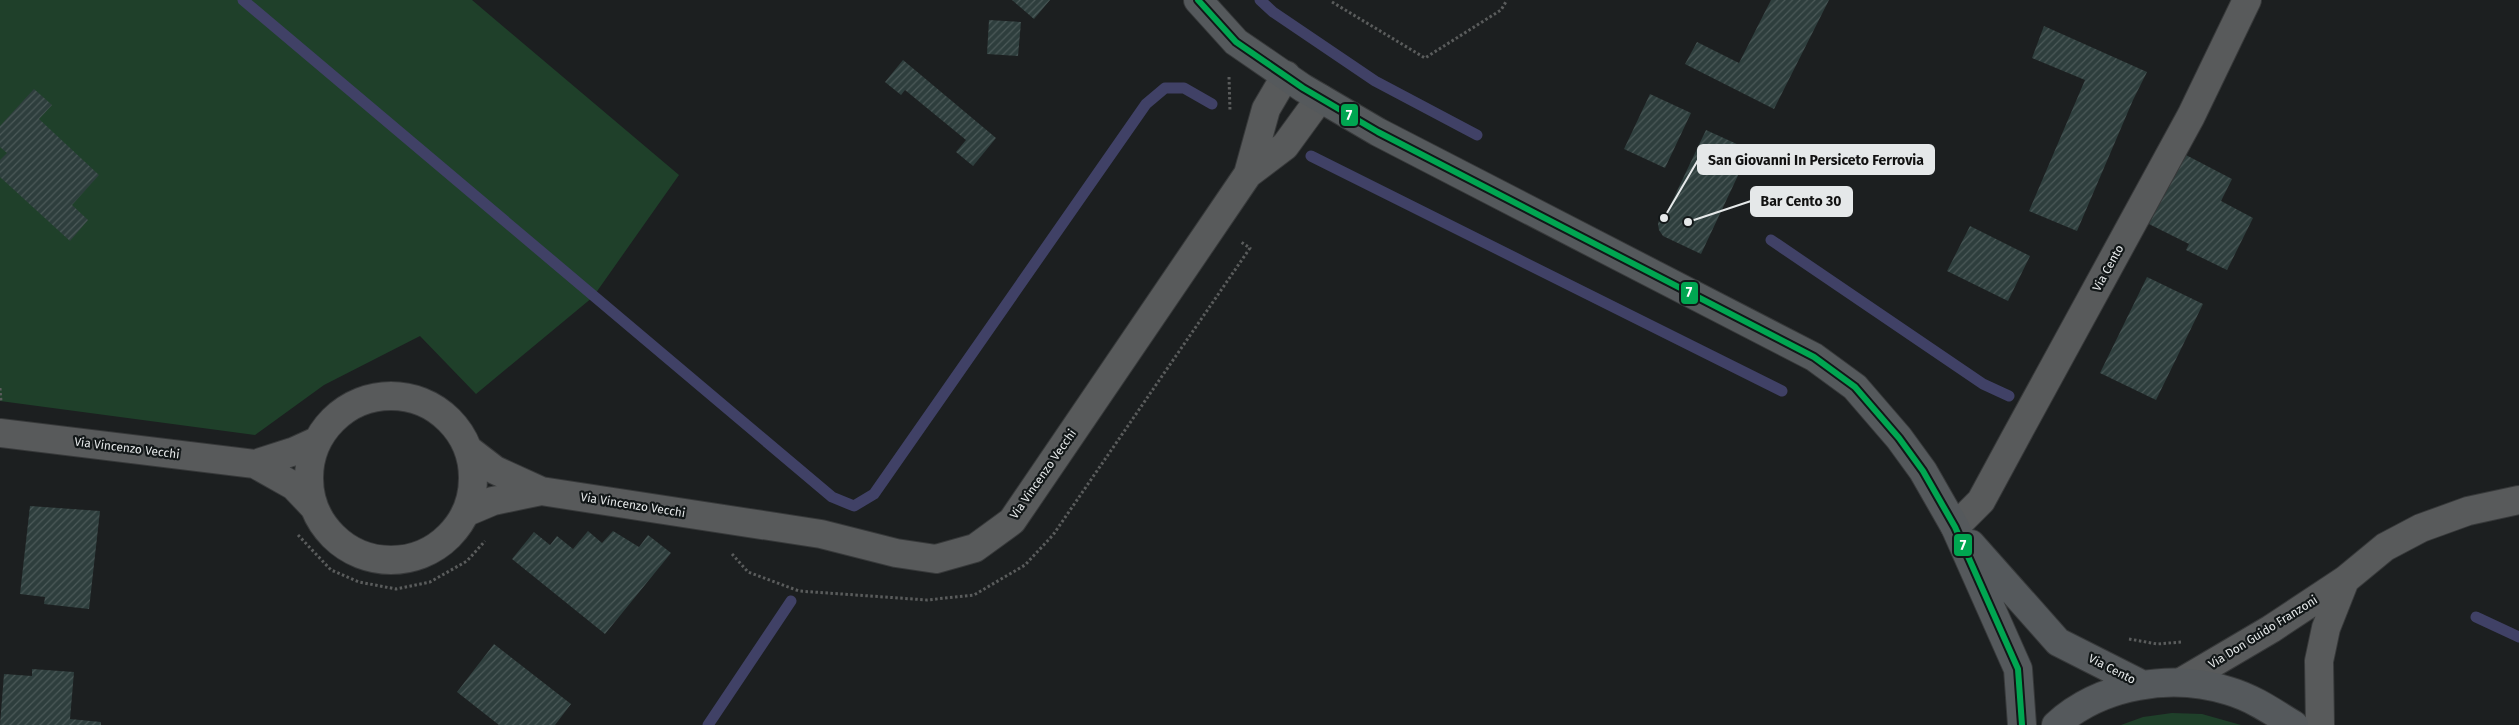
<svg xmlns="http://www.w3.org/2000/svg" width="2519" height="725" font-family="'Fira Sans',sans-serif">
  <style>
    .green { fill: #1f402a }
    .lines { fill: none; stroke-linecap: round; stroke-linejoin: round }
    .stream { stroke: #404166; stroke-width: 11 }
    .building { fill: url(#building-hatch) }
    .street-casing { stroke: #37393a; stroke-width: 30 }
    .secondary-casing { stroke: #37393a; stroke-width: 30 }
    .path { stroke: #5a5c5c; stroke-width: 3; stroke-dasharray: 2.5 2.5; stroke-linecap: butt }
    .street { stroke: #585a5b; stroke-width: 28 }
    .secondary { stroke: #55595c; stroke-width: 28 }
    .bus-1-casing { stroke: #121718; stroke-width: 10 }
    .bus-1 { stroke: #00a651; stroke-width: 6 }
    .labels { text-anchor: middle; stroke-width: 4.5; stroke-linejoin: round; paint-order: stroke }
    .street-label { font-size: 12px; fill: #e5e8e9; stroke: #121718 }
    .leader { fill: none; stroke: #e5e8e9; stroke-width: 2 }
    .callout-dot { fill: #e5e8e9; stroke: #121718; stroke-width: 2 }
    .callout { fill: #e5e8e9; stroke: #e5e8e9; stroke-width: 2 }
    .callout-label { font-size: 14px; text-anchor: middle; font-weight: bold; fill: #111 }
    .line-badge { stroke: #121718; stroke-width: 2 }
    .badge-label { font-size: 14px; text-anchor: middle; font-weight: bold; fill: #fff }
  </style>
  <defs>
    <pattern id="building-hatch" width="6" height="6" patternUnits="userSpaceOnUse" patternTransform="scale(1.25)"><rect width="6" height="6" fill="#2e3e3d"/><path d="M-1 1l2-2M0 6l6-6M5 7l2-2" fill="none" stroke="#4c5a59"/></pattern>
  </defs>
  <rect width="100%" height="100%" fill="#1c1f20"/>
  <path class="green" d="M0,0H472L679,175L593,297L476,394L420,336L324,385L255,435L0,401Z
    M2172,713L2202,714L2241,725H2121L2143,717Z"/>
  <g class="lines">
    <path class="stream" d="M243,0L832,497L854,506L874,494L1146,104L1165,88H1184L1212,104
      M1260,0L1273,12L1375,81L1477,135
      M1311,156L1782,391
      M1771,240L1983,384L2009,396
      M2476,617L2519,637
      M708,725L791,601"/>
  </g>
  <path class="building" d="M1012,0H1050L1034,19Z
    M1771,0H1829L1774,109L1685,64L1697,42L1739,63Z
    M989,20L1021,22L1018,56L987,54Z
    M2044,26L2147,72L2133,100L2077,231L2029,211L2085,80L2032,58Z
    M903,60L996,138L973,166L956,152L966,140L905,90L901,95L885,82Z
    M34,89L52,105L39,119L99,175L72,205L88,220L70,241L0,177V160L7,153L0,147V126Z
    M1650,94L1691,113L1665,168L1624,149Z
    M1706,130L1750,150L1701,254L1663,236L1659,230L1658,224L1660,217L1667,212Z
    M2184,154L2232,179L2221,201L2253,218L2227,270L2186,250L2189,244L2149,224Z
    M1970,226L2030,256L2008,301L1947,271Z
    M2147,277L2203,304L2156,400L2100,373Z
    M30,506L100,511L89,609L44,604L45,597L20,594Z
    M588,531L602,543L613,531L639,547L648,535L671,553L605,634L512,559L534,532L550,545L557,536L573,549Z
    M494,644L571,704L555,725H499L457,692Z
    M32,669L74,672L70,719L101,722V725H0L4,674L32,676Z"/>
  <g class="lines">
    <defs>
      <path id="street" d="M1286,75L1266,109L1248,174L1285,146L1320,98
        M309 478a82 82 0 1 1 164 0a82 82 0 1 1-164 0Z
        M0,433L255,464
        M541,491L821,534L896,553L936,559L975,548L1012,521L1248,174
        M313,506L294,486L255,464L295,451L317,441
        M467,512L493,501L541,491L495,470L469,450
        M1955,527L1981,501L2014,440L2191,116L2247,0
        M2181,682L2271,629L2345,580L2385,547L2421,528L2468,511L2519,500
        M2320,725L2319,661L2326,628L2345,580"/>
      <path id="secondary" d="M1198,0L1236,42L1303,88L1378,132L1814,357L1855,387L1899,438L1923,471L1955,527L2018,669L2022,725
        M1971,544L2058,642L2143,685
        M2056,725C2101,684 2172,673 2229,691C2253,698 2273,712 2294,725"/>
    </defs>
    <use href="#street" class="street-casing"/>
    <use href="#secondary" class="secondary-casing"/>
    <path class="path" d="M1332,2L1425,58L1501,10L1507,0
      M1229,77L1230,111
      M0,388L1,402
      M298,535L331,570L359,582L396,589L430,582L467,561L485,541
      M732,554L748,572L799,591L927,600L974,595L1025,565L1053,535L1250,248L1241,242
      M2129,639L2157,644L2182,642"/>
    <use href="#street" class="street"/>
    <use href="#secondary" class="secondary"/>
    <defs>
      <path id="bus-1" d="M1198,0L1236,42L1303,88L1378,132L1814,357L1855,387L1899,438L1923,471L1955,527L2018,669L2022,725"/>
    </defs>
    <use href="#bus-1" class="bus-1-casing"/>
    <use href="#bus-1" class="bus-1"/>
  </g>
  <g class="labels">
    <g class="street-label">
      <text transform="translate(2108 268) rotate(-61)" y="4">Via Cento</text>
      <text transform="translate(127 448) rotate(7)" y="4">Via Vincenzo Vecchi</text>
      <text transform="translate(1043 474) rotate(-55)" y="4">Via Vincenzo Vecchi</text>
      <text transform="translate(633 505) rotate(9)" y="4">Via Vincenzo Vecchi</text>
      <text transform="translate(2263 632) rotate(-32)" y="4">Via Don Guido Franzoni</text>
      <text transform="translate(2112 669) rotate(27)" y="4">Via Cento</text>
    </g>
  </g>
  <path class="leader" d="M1664 218L1698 160M1688 222L1751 201"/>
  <g class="callout-dot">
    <circle cx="1664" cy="218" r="5"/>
    <circle cx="1688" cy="222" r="5"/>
  </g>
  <g class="callout">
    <rect x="1698" y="145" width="236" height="29" rx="5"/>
    <rect x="1751" y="187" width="101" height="29" rx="5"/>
  </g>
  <g class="callout-label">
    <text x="1816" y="165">San Giovanni In Persiceto Ferrovia</text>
    <text x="1801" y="206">Bar Cento 30</text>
  </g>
  <g class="line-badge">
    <rect x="1340" y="103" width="19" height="24" rx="5" fill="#00a651"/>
    <rect x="1680" y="281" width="19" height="24" rx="5" fill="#00a651"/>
    <rect x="1953" y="533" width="20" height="24" rx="5" fill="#00a651"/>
  </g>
  <g class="badge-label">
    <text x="1349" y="120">7</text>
    <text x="1689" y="297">7</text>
    <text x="1963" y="550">7</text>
  </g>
</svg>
